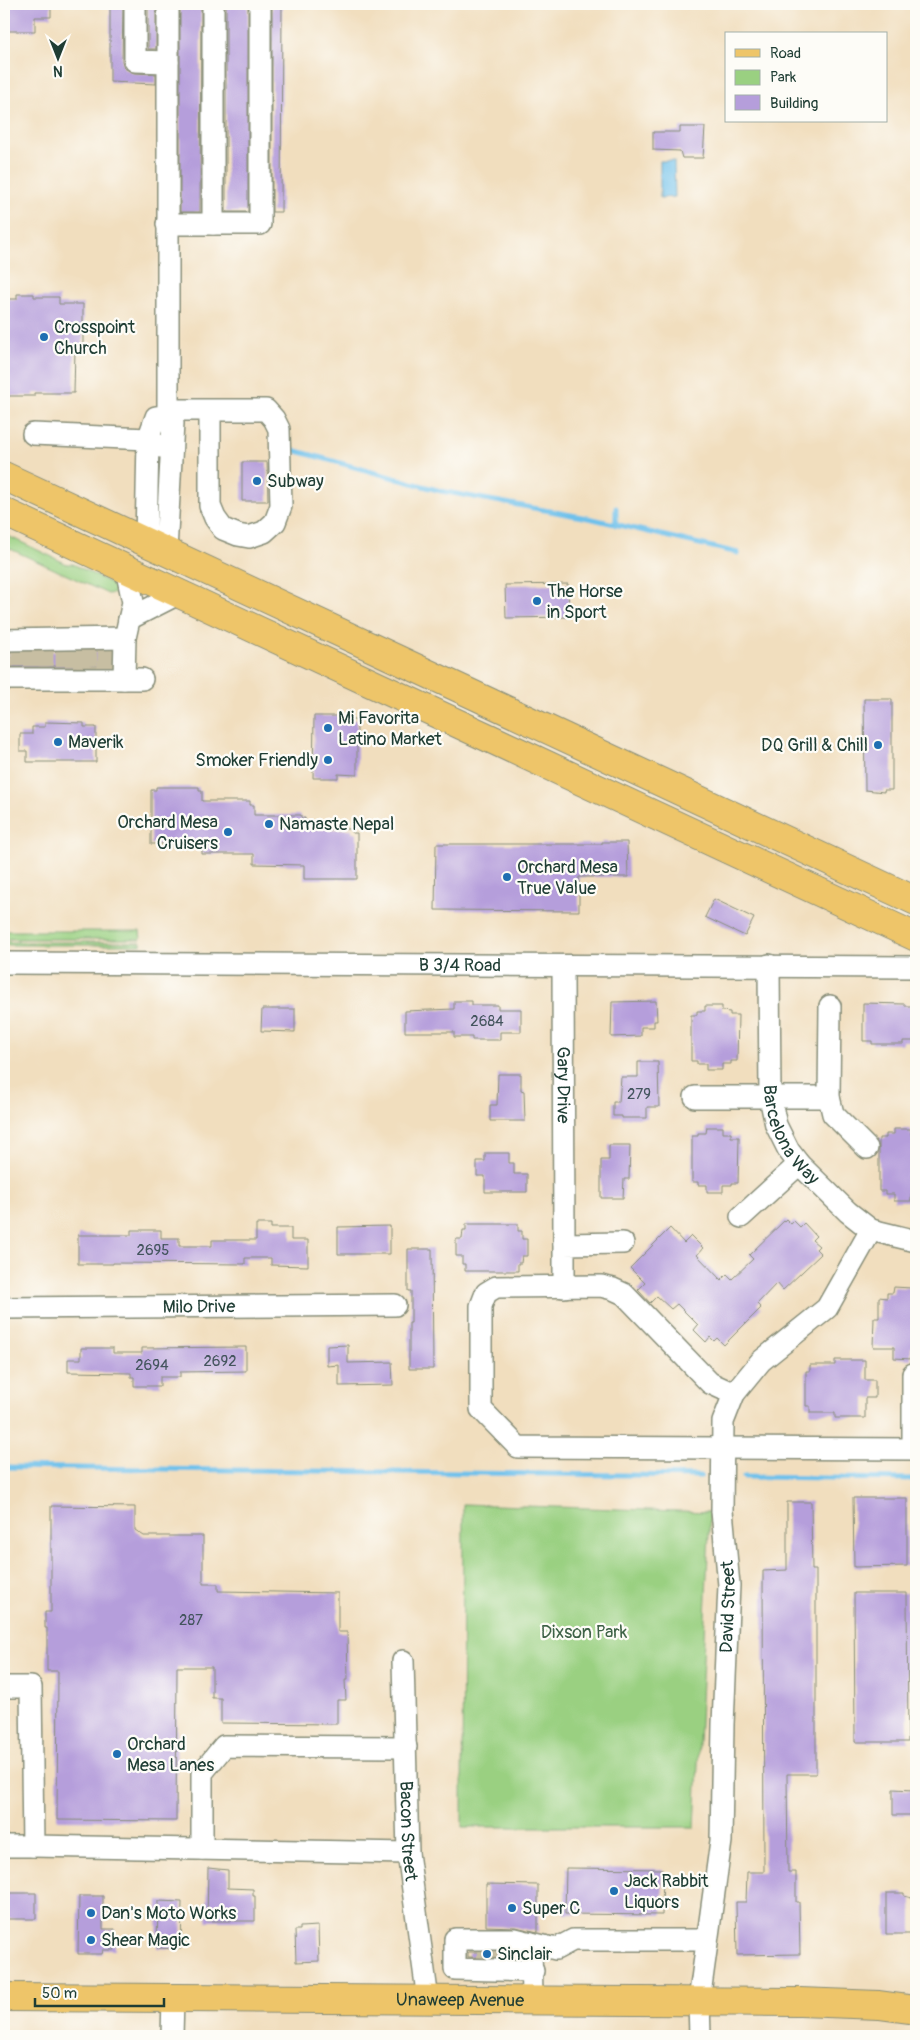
<svg xmlns="http://www.w3.org/2000/svg" width="920" height="2040" font-family="Pangolin,sans-serif">
  <style>
    .green { fill: #9ad081; stroke: #5c865a }
    .water { fill: #70c1eb; stroke: #487f90 }
    .lines { fill: none; stroke-linecap: round; stroke-linejoin: round }
    .stream { stroke: #70c1eb; stroke-width: 5 }
    .building { fill: #b59edb }
    .minor-tunnel { stroke: #c7bea2; stroke-width: 21; stroke-dasharray: 21 11; stroke-linecap: butt }
    .minor-casing { stroke: #888e79; stroke-width: 24 }
    .major-casing { stroke: #888e79; stroke-width: 30 }
    .highway-casing { stroke: #888e79; stroke-width: 30 }
    .minor { stroke: #fff; stroke-width: 21 }
    .major { stroke: #eec569; stroke-width: 28 }
    .highway { stroke: #eec569; stroke-width: 28 }
    .poi-dot { fill: #1f6fb2; stroke: #fdfcf7; stroke-width: 2 }
    .labels { text-anchor: middle; stroke-width: 4.5; stroke-linejoin: round; paint-order: stroke }
    .number-label { font-size: 15px; fill: #44555e }
    .poi-label { font-size: 18px; fill: #1f3d34; stroke: #fdfcf7; text-anchor: start }
    .street-label { font-size: 18px; fill: #1f3d34; stroke: #fdfcf7 }
    .park-label { font-size: 18px; fill: #3e6247; stroke: #fdfcf7 }
  </style>
  <rect width="100%" height="100%" fill="#fdfcf7"/>
  <filter id="ink" filterUnits="userSpaceOnUse"><feTurbulence type="fractalNoise" baseFrequency=".02" numOctaves="2"/><feDisplacementMap in="SourceGraphic" scale="10" xChannelSelector="R" yChannelSelector="G"/><feConvolveMatrix kernelMatrix="1 2 1 2 8 2 1 2 1" color-interpolation-filters="sRGB"/></filter>
  <filter id="wash" filterUnits="userSpaceOnUse"><feTurbulence type="fractalNoise" baseFrequency=".0096" numOctaves="4" result="noise"/><feDisplacementMap in="SourceGraphic" scale="20" xChannelSelector="R" yChannelSelector="G"/><feGaussianBlur stdDeviation="1.12" result="paint"/><feColorMatrix in="noise" values="0 0 0 0 0 0 0 0 0 0 0 0 0 0 0 0 0 1.4 0 .05"/><feComposite in="paint" operator="in"/></filter>
  <g filter="url(#wash)">
    <rect width="100%" height="100%" fill="#f1debe"/>
    <path class="green" d="M4,534L67,564H73L122,589L123,594L114,593L108,594L4,546Z
      M4,931H140L141,939H4Z
      M4,942H141V945H4Z
      M463,1504L710,1512L695,1827H462Z"/>
    <path class="water" d="M660,161H674L675,197L660,198Z"/>
    <g class="lines">
      <path class="stream" d="M286,448L441,491L593,519L738,553
        M616,525V508
        M4,1467L701,1476
        M744,1477L916,1479"/>
    </g>
    <g id="blocks">
      <path class="building" d="M4,4H51V17H35V31H4Z
        M110,4H123L122,61L124,68L134,73L156,74V84L110,82Z
        M148,4H156V49H148Z
        M180,4H201L200,212H180Z
        M226,4H248V212H226Z
        M272,4H282L281,212H272Z
        M680,127H705L703,158H682L680,151L653,150V132H680Z
        M17,294H34V297H59V304H83V349H75L74,393H34V396H5L4,359H5L6,299H17Z
        M242,462H267L268,501H242Z
        M568,584L569,617L506,618L505,585Z
        M112,651V666H10V652Z
        M864,699H892V790H884V792L865,790Z
        M314,716H338V720H357V775L338,774V778H313Z
        M45,722L84,723V727H96V762H27V751H20V734H32V727H45Z
        M156,787H199V791H202V801H250V805H254V815H301V818H305V829H352V833H357V879H304V865L254,864V854H202V844H151V790H156Z
        M602,842H627L628,877H579V911L435,910L436,844H602Z
        M714,899L754,918L745,936L705,917Z
        M454,1001H472V1005H498V1009H521V1032H500V1040H472V1037H454V1032H405V1011L454,1009Z
        M656,1001L657,1021H654V1027H641V1036L611,1037L612,1002Z
        M863,1003L905,1004V1006H916V1041H903V1044H872V1041H863Z
        M705,1006H722V1011L730,1012V1015H738L737,1061H731V1064H722V1070H706V1064H697V1061H691V1015H697V1011H705Z
        M262,1009H295V1032L261,1031Z
        M638,1062H658L659,1107H647V1118H622V1116H613V1102H619L621,1077H638Z
        M498,1074H521V1090L524,1091L525,1121H490V1105H497Z
        M707,1127H723V1133H731V1137H739L738,1183H732V1185H723V1192H707V1185H698V1182H692V1136H698V1133H706Z
        M894,1129H911V1135H916V1194H911V1201H894V1194H885V1191H879V1138H886V1134H894Z
        M609,1145H630L629,1179H624L623,1198H601V1160H609Z
        M485,1153H509V1163H514V1174H527V1192H485V1176H477V1161H485Z
        M786,1219L791,1224L794,1221L800,1227L804,1223L816,1236L812,1240L819,1246L816,1249L821,1254L783,1290L777,1283L757,1304L761,1308L724,1345L717,1338L714,1341L710,1337L706,1342L694,1330L698,1325L677,1304L671,1309L657,1296L650,1303L638,1290L645,1283L630,1268L670,1228L684,1243L691,1236L703,1248L697,1255L721,1280L727,1274L732,1279L753,1259L749,1255Z
        M256,1224H271V1228H291V1240H308V1266L271,1265V1258H245V1264L113,1263V1264H78V1235H131V1230H161V1238H179V1246H212V1240H256Z
        M466,1224H518V1231H522V1239H527V1256H522L521,1263H518V1271H465V1264H462V1256H456V1239H462L463,1230H466Z
        M390,1226V1254H338V1227Z
        M408,1249H432L433,1369H409V1323H411V1291H408Z
        M894,1287L911,1288V1294H916V1347H911V1359L894,1358V1347H873L874,1318H879V1297L887,1298V1293H893Z
        M348,1345V1363L392,1362L393,1385L339,1386V1365L327,1366V1346Z
        M246,1347V1371L180,1372V1377H160V1386H134V1377H131V1373L68,1372V1359H81V1348H113V1353H142V1348Z
        M835,1360H865V1380H875V1398H865V1418H835V1413H810V1406H806V1371H810V1365H835Z
        M853,1498H907V1566L854,1567Z
        M787,1502H811L812,1570H816V1774H787L788,1872H796V1902H799L800,1954L737,1955L736,1902H746L747,1872H764L763,1571L787,1570Z
        M51,1506L135,1507V1530L144,1536H203V1584H218V1591L338,1593V1632H347L348,1680H345L346,1700H337V1724L221,1723V1698H212V1667H177L176,1821L57,1820L58,1671H47V1628H45V1612H51Z
        M854,1593H907L908,1742H855Z
        M893,1789L914,1790V1815H893Z
        M208,1868L228,1870V1888L253,1889V1896H255V1921H207Z
        M566,1868L663,1869L662,1915L565,1914Z
        M486,1884L538,1885V1932L515,1927L486,1926Z
        M4,1893H36V1919H4Z
        M886,1893H904V1896L912,1898V1934H886Z
        M79,1896H103V1929H115V1950H103L102,1954H78Z
        M158,1901L182,1902L181,1949L157,1948Z
        M318,1926L319,1961L296,1962L295,1930H300V1927Z
        M468,1952H508V1958L468,1957Z"/>
    </g>
  </g>
  <g filter="url(#ink)">
    <use href="#blocks" fill-opacity="0" stroke="#888e79" stroke-width="1"/>
    <g class="lines">
      <path class="minor-tunnel" d="M22,645V666
        M43,646V666
        M66,646V666
        M86,646L87,666
        M108,646V667
        M487,1962L488,1947"/>
      <defs>
        <g id="minor">
          <path d="M135,4V61L168,62"/>
          <path d="M213,4V224"/>
          <path d="M167,224H260V4"/>
          <path d="M168,410H266L274,419L279,429L281,506L275,522L264,532L249,537L238,535L223,529L215,518L210,506V410"/>
          <path d="M168,416V4"/>
          <path d="M33,434L148,439L161,447"/>
          <path d="M146,542L148,439L156,417L168,416L173,423L166,551"/>
          <path d="M129,619L178,594"/>
          <path d="M4,640L125,638"/>
          <path d="M4,679H142"/>
          <path d="M124,679L125,638L133,602L126,569"/>
          <path id="s1" d="M4,963L916,967"/>
          <path id="s2" d="M769,965L770,1097L776,1125L789,1151L799,1164L848,1212L871,1230L916,1241"/>
          <path id="s3" d="M563,966L564,1244"/>
          <path d="M830,1006L829,1097L833,1114L867,1148"/>
          <path d="M695,1097H829"/>
          <path d="M741,1217L799,1164"/>
          <path d="M564,1287V1244L623,1243"/>
          <path id="s4" d="M4,1308L395,1305"/>
          <path d="M913,1374V1449"/>
          <path d="M734,1394L710,1383L624,1294L613,1289L601,1286L496,1287L486,1293L481,1306V1409L518,1447L916,1449"/>
          <path id="s5" d="M403,1661L408,1853L428,2000"/>
          <path d="M4,1687H31L33,1846L408,1853"/>
          <path d="M4,1846H33"/>
          <path d="M202,1849V1773L224,1746L406,1747"/>
          <path d="M531,1943L515,1939H455V1969L533,1971"/>
          <path d="M532,2000L531,1943L556,1949L573,1940H707"/>
          <path d="M172,2036L173,1998"/>
          <path id="s6" d="M700,2036L699,2001L721,1841L723,1724L729,1585L722,1511L723,1422L734,1394L761,1361L827,1308L871,1230"/>
        </g>
        <g id="major">
          <path id="s7" d="M4,1997L800,2002L879,2005L916,2010"/>
        </g>
        <path id="highway" d="M4,476L916,901
          M4,512L916,937"/>
      </defs>
      <use href="#minor" class="minor-casing"/>
      <use href="#major" class="major-casing"/>
      <use href="#highway" class="highway-casing"/>
      <use href="#minor" class="minor"/>
      <use href="#major" class="major"/>
      <use href="#highway" class="highway"/>
    </g>
  </g>
  <g class="poi-dot">
    <circle cx="44" cy="337" r="5"/>
    <circle cx="257" cy="481" r="5"/>
    <circle cx="537" cy="601" r="5"/>
    <circle cx="328" cy="728" r="5"/>
    <circle cx="58" cy="742" r="5"/>
    <circle cx="878" cy="745" r="5"/>
    <circle cx="328" cy="760" r="5"/>
    <circle cx="269" cy="824" r="5"/>
    <circle cx="228" cy="832" r="5"/>
    <circle cx="507" cy="877" r="5"/>
    <circle cx="117" cy="1754" r="5"/>
    <circle cx="614" cy="1891" r="5"/>
    <circle cx="512" cy="1908" r="5"/>
    <circle cx="91" cy="1913" r="5"/>
    <circle cx="91" cy="1940" r="5"/>
    <circle cx="487" cy="1954" r="5"/>
  </g>
  <g class="labels">
    <g class="number-label">
      <text x="487" y="1026">2684</text>
      <text x="639" y="1099">279</text>
      <text x="153" y="1255">2695</text>
      <text x="220" y="1366">2692</text>
      <text x="152" y="1370">2694</text>
      <text x="191" y="1625">287</text>
    </g>
    <g class="poi-label">
      <text x="54" y="333">Crosspoint<tspan x="54" dy="21">Church</tspan></text>
      <text x="267" y="487">Subway</text>
      <text x="547" y="597">The Horse<tspan x="547" dy="21">in Sport</tspan></text>
      <text x="338" y="724">Mi Favorita<tspan x="338" dy="21">Latino Market</tspan></text>
      <text x="68" y="748">Maverik</text>
      <text x="868" y="751" text-anchor="end">DQ Grill &amp; Chill</text>
      <text x="318" y="766" text-anchor="end">Smoker Friendly</text>
      <text x="218" y="828" text-anchor="end">Orchard Mesa<tspan x="218" dy="21">Cruisers</tspan></text>
      <text x="279" y="830">Namaste Nepal</text>
      <text x="517" y="873">Orchard Mesa<tspan x="517" dy="21">True Value</tspan></text>
      <text x="127" y="1750">Orchard<tspan x="127" dy="21">Mesa Lanes</tspan></text>
      <text x="624" y="1887">Jack Rabbit<tspan x="624" dy="21">Liquors</tspan></text>
      <text x="522" y="1914">Super C</text>
      <text x="101" y="1919">Dan's Moto Works</text>
      <text x="101" y="1946">Shear Magic</text>
      <text x="497" y="1960">Sinclair</text>
    </g>
    <g class="street-label">
      <text dy="6" stroke="none"><textPath href="#s1" startOffset="456">B 3/4 Road</textPath></text>
      <text dy="6" stroke="none"><textPath href="#s3" startOffset="119">Gary Drive</textPath></text>
      <text dy="6" stroke="none"><textPath href="#s2" startOffset="175">Barcelona Way</textPath></text>
      <text dy="6" stroke="none"><textPath href="#s4" startOffset="195">Milo Drive</textPath></text>
      <text dy="6" stroke="none"><textPath href="#s6" startOffset="431">David Street</textPath></text>
      <text dy="6" stroke="none"><textPath href="#s5" startOffset="170">Bacon Street</textPath></text>
      <text dy="6" stroke="none"><textPath href="#s7" startOffset="456">Unaweep Avenue</textPath></text>
    </g>
    <g class="park-label">
      <text x="584" y="1638">Dixson Park</text>
    </g>
  </g>
  <rect width="920" height="2040" fill="none" stroke="#fdfcf7" stroke-width="20"/>
  <rect x="725" y="32" width="162" height="90" fill="#fdfcf7" stroke="#a4b0a9"/>
  <rect x="735" y="49" width="25" height="8" fill="#eec569" stroke="#a4b0a9"/>
  <text x="770" y="58" font-size="15" fill="#1f3d34">Road</text>
  <rect x="735" y="70" width="25" height="15" fill="#9ad081" stroke="#a4b0a9"/>
  <text x="770" y="82" font-size="15" fill="#1f3d34">Park</text>
  <rect x="735" y="95" width="25" height="15" fill="#b59edb" stroke="#a4b0a9"/>
  <text x="770" y="108" font-size="15" fill="#1f3d34">Building</text>
  <g transform="translate(58 58) rotate(180)" stroke="#fdfcf7" stroke-width="4" paint-order="stroke">
  <path d="M0-4L9 19L0 12L-9 19Z" fill="#1f3d34"/>
  <text y="-8" font-size="14" font-weight="bold" text-anchor="middle" fill="#1f3d34">N</text>
  </g>
  <path d="M35 1998v8h129v-8" fill="none" stroke="#1f3d34" stroke-width="2.5"/>
  <text x="42" y="1998" font-size="15" fill="#1f3d34" stroke="#fdfcf7" stroke-width="4" paint-order="stroke">50 m</text>
</svg>
